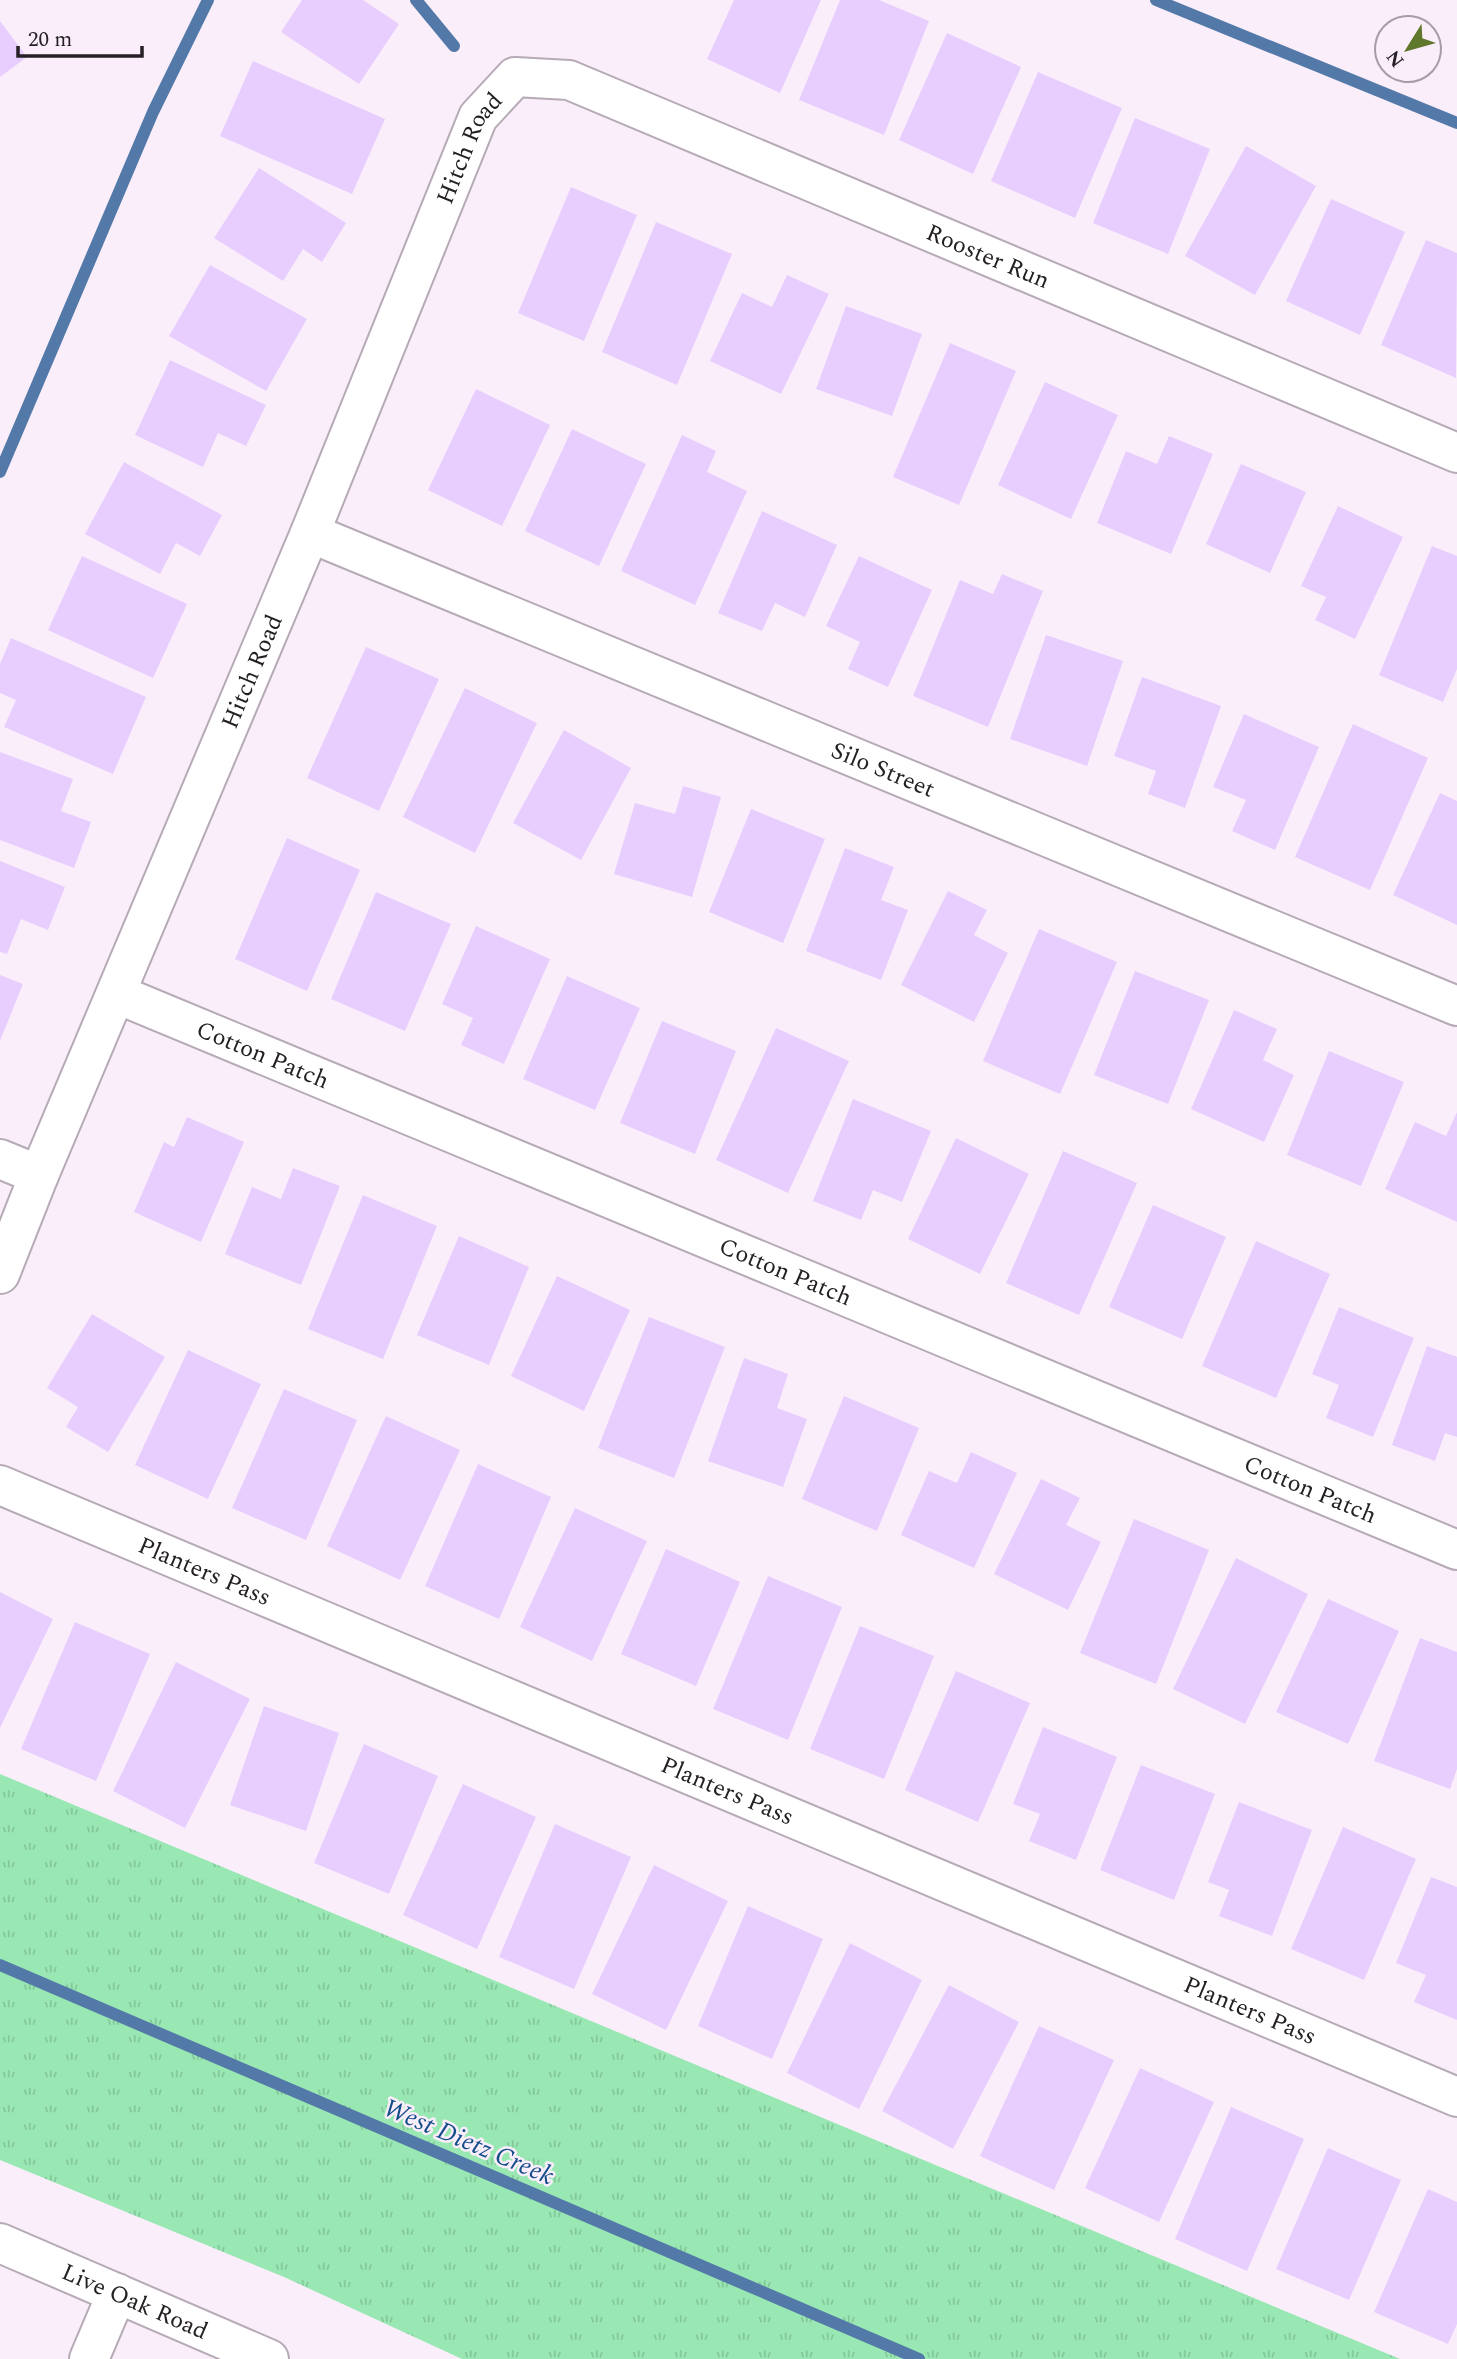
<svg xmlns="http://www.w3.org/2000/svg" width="1457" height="2359" font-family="Spectral,serif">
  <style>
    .park { fill: url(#park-tufts) }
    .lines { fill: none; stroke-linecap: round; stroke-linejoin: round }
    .stream { stroke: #5379a9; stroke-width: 12 }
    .building { fill: #e8cefe }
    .minor-casing { stroke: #b6aab6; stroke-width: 42 }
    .minor { stroke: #fff; stroke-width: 38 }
    .labels { text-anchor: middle; stroke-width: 5; stroke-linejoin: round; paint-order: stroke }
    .street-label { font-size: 24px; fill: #242024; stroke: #fbeefb }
    .water-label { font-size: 26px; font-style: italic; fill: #144d8a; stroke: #fbeefb }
  </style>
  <defs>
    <pattern id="park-tufts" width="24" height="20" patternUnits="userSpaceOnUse" patternTransform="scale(1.75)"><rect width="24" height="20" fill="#99e8b3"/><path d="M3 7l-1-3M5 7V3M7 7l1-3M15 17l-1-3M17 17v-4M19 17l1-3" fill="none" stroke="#84c79a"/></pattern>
  </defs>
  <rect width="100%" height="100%" fill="#fbeefb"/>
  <path class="park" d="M0,1774L1400,2359H462L284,2277L0,2160Z"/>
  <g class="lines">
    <path class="stream" d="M416,0L454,46
      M1156,0L1457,123
      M0,472L153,112L208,0
      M0,1965L919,2359"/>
  </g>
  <path class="building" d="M302,0H363L399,24L359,84L281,32Z
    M734,0H821L780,93L707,59Z
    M840,0H879L929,21L884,135L799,100Z
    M0,21L27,57L0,77Z
    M947,33L1021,67L973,174L899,140Z
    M253,61L385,119L352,194L220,136Z
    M1038,72L1122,108L1075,218L991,181Z
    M1135,118L1210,149L1168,254L1093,223Z
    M1246,146L1316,186L1255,295L1185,256Z
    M259,168L346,223L322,262L303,249L283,281L214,238Z
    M571,187L637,215L584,341L518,313Z
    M1331,199L1405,232L1360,335L1286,301Z
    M656,222L732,254L677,385L602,352Z
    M1426,240L1457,253L1456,378L1381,345Z
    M210,265L307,319L266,391L169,336Z
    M787,275L829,294L781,394L710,361L742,293L772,307Z
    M846,306L922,334L892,416L816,389Z
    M950,343L1016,371L959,505L893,477Z
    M170,360L266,405L246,446L218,433L203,467L135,435Z
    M1045,382L1118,415L1071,519L998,485Z
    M476,389L550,425L502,526L428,490Z
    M572,429L646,464L599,566L525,531Z
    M682,435L716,451L707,472L747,491L695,605L621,571Z
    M1169,436L1213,454L1171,554L1097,523L1126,451L1157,464Z
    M124,462L222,515L200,556L176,543L160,574L85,534Z
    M1241,464L1306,492L1270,573L1206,544Z
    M1338,506L1403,537L1355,639L1315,620L1326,597L1301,586Z
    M762,511L837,545L805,617L775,603L762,631L718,613Z
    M1432,546L1457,556V669L1443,702L1379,675Z
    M82,556L187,604L153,678L48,630Z
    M859,556L932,590L888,687L848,669L860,642L826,626Z
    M1002,574L1043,591L988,727L913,696L960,580L993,594Z
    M1046,635L1123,661L1087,766L1010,739Z
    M11,638L146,697L113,774L4,727L16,700L0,693V664Z
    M366,647L439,679L379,811L307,778Z
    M1142,677L1221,706L1185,808L1148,794L1156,771L1114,756Z
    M465,688L537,723L475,853L403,817Z
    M1244,714L1319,747L1275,850L1232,831L1246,800L1213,787Z
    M1353,724L1428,758L1370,890L1295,857Z
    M564,730L631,768L581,860L513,823Z
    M0,752L73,779L61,811L91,822L74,868L0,840Z
    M683,786L721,797L692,897L614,874L635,803L675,814Z
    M1440,793L1457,801V925L1393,895Z
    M751,809L825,839L783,943L709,912Z
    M287,838L360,870L307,991L235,959Z
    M845,848L894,867L881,900L908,910L881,980L806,951Z
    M0,861L65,887L48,930L21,919L7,954L0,952Z
    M948,891L987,910L974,935L1008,953L974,1022L901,985Z
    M376,892L451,924L405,1031L331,999Z
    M476,926L550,959L504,1064L461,1045L473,1018L442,1004Z
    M1039,929L1117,962L1060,1094L983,1061Z
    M1135,971L1209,1000L1168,1104L1094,1075Z
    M0,975L23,984L0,1041Z
    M567,976L640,1008L595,1110L523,1079Z
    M1234,1010L1277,1029L1263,1060L1294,1075L1264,1142L1191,1109Z
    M662,1021L736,1051L695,1154L620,1123Z
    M776,1028L849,1061L788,1193L716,1160Z
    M1329,1051L1404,1082L1361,1186L1287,1155Z
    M853,1099L931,1131L902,1202L873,1190L861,1220L813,1201Z
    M1457,1112V1222L1385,1189L1415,1122L1446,1136Z
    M187,1117L244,1142L201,1242L134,1212L164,1142L174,1147Z
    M956,1138L1029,1174L980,1274L908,1239Z
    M1063,1151L1137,1183L1079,1315L1006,1283Z
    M293,1168L340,1186L301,1285L225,1254L252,1187L281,1199Z
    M363,1195L437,1226L383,1359L308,1329Z
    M1153,1205L1226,1237L1182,1339L1109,1307Z
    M459,1236L529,1267L489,1365L417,1335Z
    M1256,1241L1330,1274L1276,1398L1202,1366Z
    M557,1276L630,1310L584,1411L511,1376Z
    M1339,1307L1414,1338L1373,1437L1326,1418L1339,1385L1312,1374Z
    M92,1314L165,1357L108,1452L66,1427L78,1407L47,1388Z
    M649,1317L725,1347L674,1478L598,1448Z
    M1427,1346L1457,1357V1437L1445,1433L1435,1461L1392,1445Z
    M188,1350L261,1384L208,1499L135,1465Z
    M744,1358L788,1374L777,1408L807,1419L783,1487L708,1461Z
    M284,1389L357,1420L306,1540L232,1508Z
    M844,1396L919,1428L877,1531L802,1499Z
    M386,1416L460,1450L400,1580L327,1546Z
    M971,1452L1017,1473L974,1568L901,1535L929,1471L957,1483Z
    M478,1464L551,1497L499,1619L425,1586Z
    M1041,1479L1080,1498L1066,1525L1101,1542L1068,1610L994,1574Z
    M575,1508L647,1541L592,1661L520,1627Z
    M1134,1519L1209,1550L1156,1684L1080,1653Z
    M666,1549L740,1582L696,1686L621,1654Z
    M1236,1558L1308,1594L1245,1724L1173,1689Z
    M768,1576L842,1607L788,1740L713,1709Z
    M0,1592L53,1619L0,1728Z
    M1328,1599L1399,1631L1348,1744L1276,1712Z
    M75,1622L150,1654L96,1781L21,1749Z
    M860,1626L934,1656L884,1779L810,1749Z
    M1420,1638L1457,1652V1769L1450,1789L1374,1761Z
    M176,1662L250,1699L185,1828L113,1791Z
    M956,1671L1030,1703L978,1822L905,1790Z
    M264,1706L339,1733L306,1831L230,1805Z
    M1043,1727L1117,1757L1076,1860L1029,1841L1040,1814L1013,1804Z
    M364,1744L438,1776L389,1894L314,1863Z
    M1141,1765L1215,1794L1174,1900L1100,1870Z
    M463,1784L536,1817L477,1949L403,1915Z
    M1239,1802L1312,1830L1272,1936L1219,1916L1229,1890L1208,1882Z
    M555,1824L631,1857L574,1989L499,1957Z
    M1343,1827L1416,1859L1364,1980L1291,1949Z
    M654,1865L728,1901L666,2030L592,1994Z
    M1431,1877L1457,1887V2020L1414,2002L1426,1975L1396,1963Z
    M748,1906L823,1939L772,2059L698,2026Z
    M850,1943L922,1980L859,2109L787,2073Z
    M949,1985L1019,2022L953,2149L882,2111Z
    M1039,2026L1114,2060L1054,2190L980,2156Z
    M1140,2068L1214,2102L1159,2222L1085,2188Z
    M1231,2107L1304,2139L1247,2271L1175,2239Z
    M1328,2148L1401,2180L1349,2300L1276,2269Z
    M1428,2189L1457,2202V2324L1448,2344L1374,2312Z"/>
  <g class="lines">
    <defs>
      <g id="minor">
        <path id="s1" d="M310,533L1457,1006"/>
        <path id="s2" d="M117,994L1457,1550"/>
        <path d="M0,1159L39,1175"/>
        <path id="s3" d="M0,1274L39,1175L310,533L478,117L515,77L569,80L1457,453"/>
        <path id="s4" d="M0,1485L1457,2097"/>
        <path id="s5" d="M0,2243L269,2359"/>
        <path d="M89,2359L117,2293"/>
      </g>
    </defs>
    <use href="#minor" class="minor-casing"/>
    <use href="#minor" class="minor"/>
  </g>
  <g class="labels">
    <g class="street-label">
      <text dy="8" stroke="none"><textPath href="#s3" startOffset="1220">Hitch Road</textPath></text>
      <text dy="8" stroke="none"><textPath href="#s3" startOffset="1815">Rooster Run</textPath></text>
      <text dy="8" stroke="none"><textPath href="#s3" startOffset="653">Hitch Road</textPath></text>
      <text dy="8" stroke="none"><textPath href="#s1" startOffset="620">Silo Street</textPath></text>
      <text dy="8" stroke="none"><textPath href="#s2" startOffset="158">Cotton Patch</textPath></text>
      <text dy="8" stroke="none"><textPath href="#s2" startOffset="724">Cotton Patch</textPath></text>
      <text dy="8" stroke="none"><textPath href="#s2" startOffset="1292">Cotton Patch</textPath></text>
      <text dy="8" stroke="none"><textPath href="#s4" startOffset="222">Planters Pass</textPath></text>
      <text dy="8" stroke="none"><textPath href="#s4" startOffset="789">Planters Pass</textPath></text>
      <text dy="8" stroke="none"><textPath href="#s4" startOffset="1356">Planters Pass</textPath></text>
      <text dy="8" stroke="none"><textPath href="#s5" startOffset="147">Live Oak Road</textPath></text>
    </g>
    <g class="water-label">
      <text transform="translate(469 2141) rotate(23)" y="9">West Dietz Creek</text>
    </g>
  </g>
  <g transform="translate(1408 49) rotate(233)"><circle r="33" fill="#fbeefb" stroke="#a59ca5" stroke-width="2"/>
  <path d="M0-5L12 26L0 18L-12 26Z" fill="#5f782b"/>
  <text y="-10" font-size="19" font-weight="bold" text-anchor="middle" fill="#242024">N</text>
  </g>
  <path d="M18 46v10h124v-10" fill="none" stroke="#242024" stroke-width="3.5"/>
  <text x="28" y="46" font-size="21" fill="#242024" stroke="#fbeefb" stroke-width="5" paint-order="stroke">20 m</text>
</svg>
